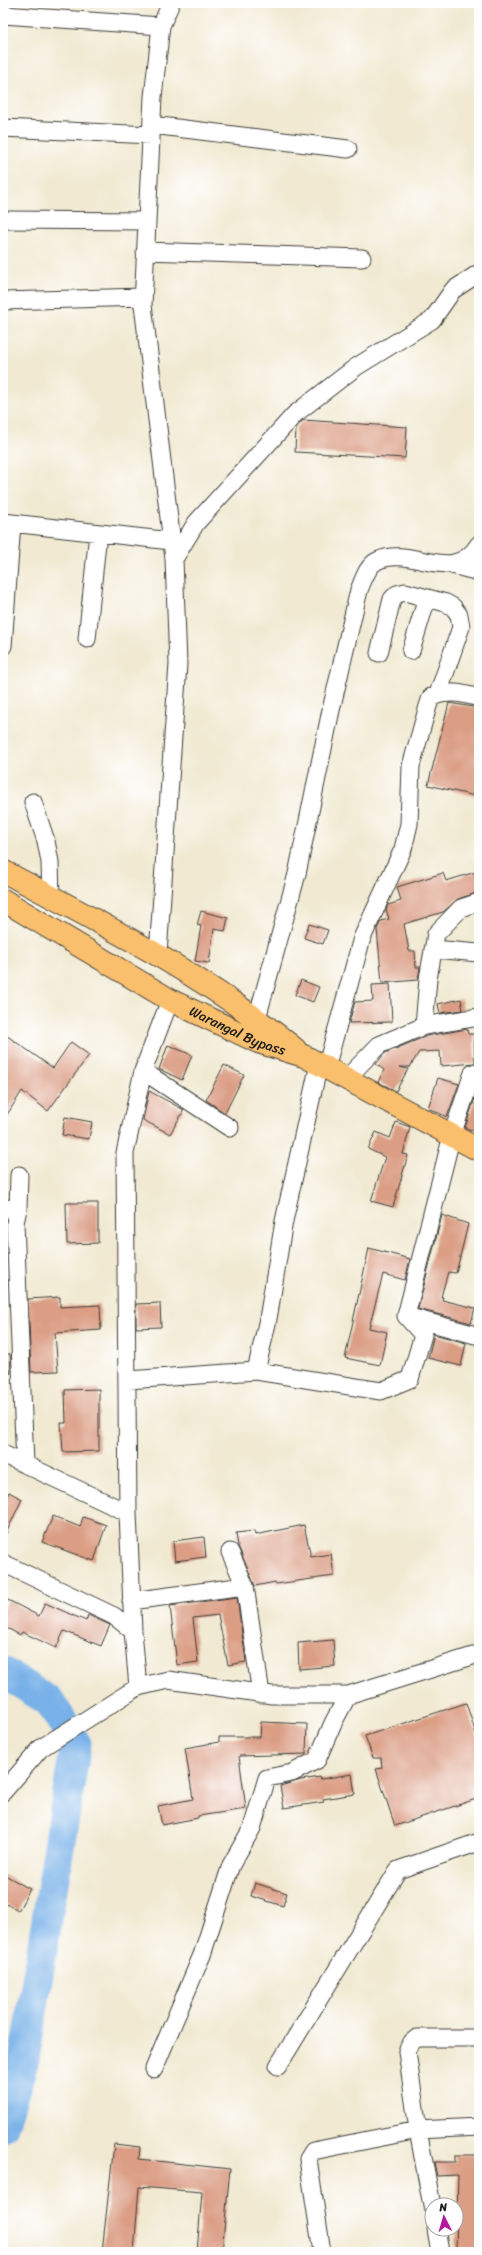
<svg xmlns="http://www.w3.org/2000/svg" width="482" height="2255" font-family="Sriracha,sans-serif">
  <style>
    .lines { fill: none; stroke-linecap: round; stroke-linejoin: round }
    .river { stroke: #78b1e8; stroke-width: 31 }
    .building { fill: #db9e85 }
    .minor-casing { stroke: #3c3b37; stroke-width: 19 }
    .major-casing { stroke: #3c3b37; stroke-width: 24 }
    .minor { stroke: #fff; stroke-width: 17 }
    .major { stroke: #f9bf6d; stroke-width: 22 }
    .labels { text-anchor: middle; stroke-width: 4; stroke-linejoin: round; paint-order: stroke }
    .street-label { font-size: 14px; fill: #1c1c1c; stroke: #fff }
  </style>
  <rect width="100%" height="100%" fill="#fff"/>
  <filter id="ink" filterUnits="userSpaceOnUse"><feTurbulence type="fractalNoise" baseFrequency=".025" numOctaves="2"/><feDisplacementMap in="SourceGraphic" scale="8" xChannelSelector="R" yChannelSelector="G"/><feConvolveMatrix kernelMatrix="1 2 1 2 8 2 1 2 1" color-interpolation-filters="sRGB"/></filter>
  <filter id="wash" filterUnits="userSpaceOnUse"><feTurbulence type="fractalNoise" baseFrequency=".012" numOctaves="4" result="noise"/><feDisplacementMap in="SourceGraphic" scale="16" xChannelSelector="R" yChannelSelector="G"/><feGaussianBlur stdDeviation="0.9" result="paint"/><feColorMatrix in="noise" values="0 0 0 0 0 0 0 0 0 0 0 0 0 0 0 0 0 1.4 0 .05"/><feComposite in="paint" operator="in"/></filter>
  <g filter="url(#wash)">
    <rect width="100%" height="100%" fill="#f1e9d1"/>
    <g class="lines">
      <path class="river" d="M3,1672L50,1702L76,1744L24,2059L3,2126"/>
    </g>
    <g id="blocks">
      <path class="building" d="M303,420L407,427L405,458L295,452L296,428Z
        M449,703L479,708V797L428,785Z
        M479,871V892L458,899L443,912L404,924L409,951H415L416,967H420L418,980L382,983L377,929L381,921L389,919L386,909L388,905L401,901L397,887L443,873L446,881Z
        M201,911L228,918L225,931L214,929L209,963L195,961L201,926L197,925Z
        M309,924L328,930L323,944L304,938Z
        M301,980L319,987L313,1002L295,995Z
        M390,984L392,1022L349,1023L355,1002L373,1001L372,985Z
        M461,999L463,1010L440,1013L438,1004Z
        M467,1029L468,1034H474L475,1063L441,1066L440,1051L419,1052L410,1067H399L408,1069L396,1091L378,1082L384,1070L376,1064L385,1053L427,1036Z
        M3,1033L53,1068L71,1042L89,1055L48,1111L22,1091L3,1121Z
        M168,1045L192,1055L182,1080L159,1069Z
        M224,1065L244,1075L225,1113L206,1100Z
        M438,1078L459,1084L447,1117L428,1108Z
        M478,1089L479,1120L476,1131L465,1128Z
        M149,1091L184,1110L170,1134L143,1120Z
        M65,1117L92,1122L89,1139L62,1135Z
        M396,1122L410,1127L403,1154L408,1155L393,1207L371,1201L385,1157L368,1149L376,1132L390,1138Z
        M66,1203H98V1243L67,1244Z
        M442,1215L468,1224L456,1273L448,1272L441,1297H443L442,1300L475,1308L471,1323L418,1309Z
        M369,1248L410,1259L405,1280L383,1274L369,1328L387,1332L380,1365L345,1358Z
        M60,1297V1307L100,1305L101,1330L55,1333L58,1371L31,1372L28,1299Z
        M160,1303L161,1327L136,1328V1304Z
        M434,1334L466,1343L461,1366L428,1358Z
        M3,1354H10L11,1373L3,1374Z
        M99,1389V1451L63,1452L61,1423H66L65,1390Z
        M9,1492L22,1499L3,1540V1504Z
        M53,1516L80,1527L83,1517L106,1525L94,1561L42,1542Z
        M304,1525L311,1557L331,1554L334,1576L276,1584L275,1582L255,1586L238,1546L236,1533L254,1531L255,1535Z
        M204,1537L206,1557L175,1561L173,1541Z
        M237,1597L246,1662L228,1665L218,1615L193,1618L198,1662L177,1665L170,1606Z
        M8,1600L39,1616L45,1603L86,1621L88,1615L110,1625L101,1646L64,1631L56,1648L22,1632L20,1635L3,1626V1609Z
        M333,1640L335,1666L299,1669L298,1643Z
        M466,1703L479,1743V1798L395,1826L376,1769L382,1768L381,1758H373L365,1736Z
        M261,1722L307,1724L306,1754L239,1756L246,1809L198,1816V1818L162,1825L158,1806L193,1799L185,1748L219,1742V1737H260Z
        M352,1774L355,1794L323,1799L324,1802L284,1808L280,1786L301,1780L320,1777L321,1779Z
        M3,1874L30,1889L18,1911L3,1902Z
        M255,1883L287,1893L283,1906L251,1896Z
        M114,2144L140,2147L139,2159L230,2169L222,2252H197L202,2192L139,2187L134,2252H102Z
        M455,2155H479V2252H456L458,2175L437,2176L434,2162H455Z"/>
    </g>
  </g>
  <g filter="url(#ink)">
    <use href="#blocks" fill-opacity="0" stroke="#3c3b37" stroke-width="1"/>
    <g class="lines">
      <defs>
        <path id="minor" d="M3,15L161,26
          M152,125L348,149
          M3,128L151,135
          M3,220L147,221
          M145,251L362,258
          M3,301L143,297
          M3,522L171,541
          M174,559L196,523L295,414L356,367L432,320L453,290L479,273
          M452,565L479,572
          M87,639L98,533
          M3,646L12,523
          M411,651L427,598
          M379,653L392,599L397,594L405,592L446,603L453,607L459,615L461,627L438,694
          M33,802L46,841L50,862L51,897
          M433,949L479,953
          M158,954L178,664L174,559L143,305L153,97L161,26L171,3
          M257,1018L297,874L331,710L359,590C363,581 367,566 377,561C412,544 452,587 479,544
          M424,1026L428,979L436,934L461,908L479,902
          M326,1068L362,938L403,849L409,824L411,766L428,706L431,697C448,690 462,693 479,698
          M143,1071L230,1128
          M346,1079L379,1045L424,1026L479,1017
          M3,1208L18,1209L15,1223L25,1464
          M18,1209L19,1175
          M406,1316L479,1336
          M256,1371L268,1319L284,1221L319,1064
          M128,1380L256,1371L381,1391L410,1379L423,1335L406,1316L452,1135L473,1073
          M3,1454L128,1513
          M230,1552L245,1586L261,1694
          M3,1563L114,1616L133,1631
          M131,1601L245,1586
          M138,1687L133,1631L128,1513L125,1153L143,1071L170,1000
          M3,1792L41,1748L138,1687L168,1680L272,1695H348L479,1654
          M278,2066L398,1870L479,1842
          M154,2069L202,1955L231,1865L252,1828L267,1778L292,1773L317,1760L333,1723L348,1695
          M432,2206L418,2130L407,2051L412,2042L417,2038H479
          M436,2229L440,2252
          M322,2252L308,2159L313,2151L418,2130L479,2127"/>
        <g id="major">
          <path d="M3,871C104,925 207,976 295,1049"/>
          <path id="s1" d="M3,900L170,1000L258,1042L304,1056L479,1150"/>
        </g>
      </defs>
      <use href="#minor" class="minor-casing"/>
      <use href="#major" class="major-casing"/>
      <use href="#minor" class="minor"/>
      <use href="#major" class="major"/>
    </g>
  </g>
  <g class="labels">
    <g class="street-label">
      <text dy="5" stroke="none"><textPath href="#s1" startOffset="269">Warangal Bypass</textPath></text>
    </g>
  </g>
  <rect width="482" height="2255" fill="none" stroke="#fff" stroke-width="16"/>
  <g transform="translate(444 2217) rotate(355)"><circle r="19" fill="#ffffff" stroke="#a4a4a4"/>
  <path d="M0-3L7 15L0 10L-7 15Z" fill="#b5179e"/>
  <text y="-6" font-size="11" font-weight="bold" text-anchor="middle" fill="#1c1c1c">N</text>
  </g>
</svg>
